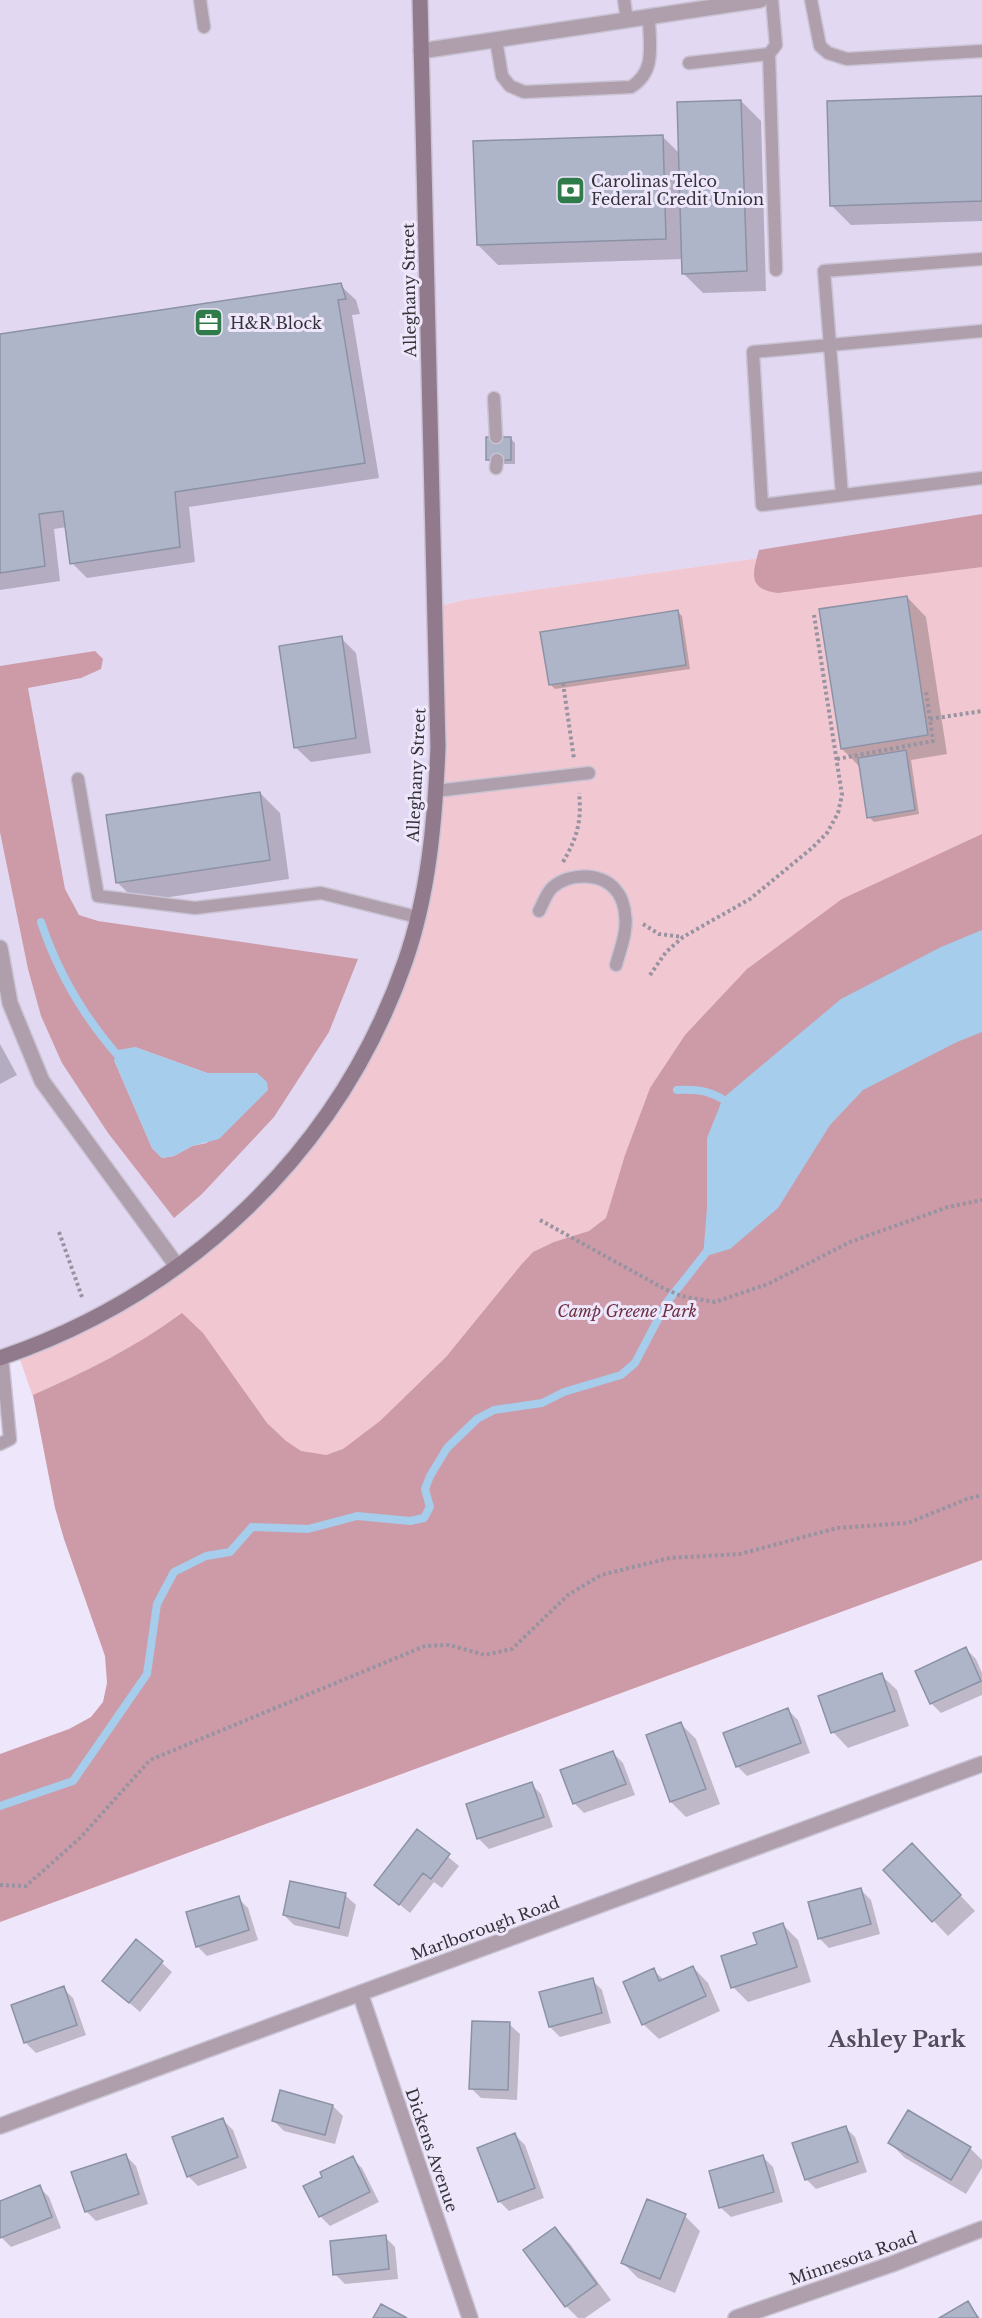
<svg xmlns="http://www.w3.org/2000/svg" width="982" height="2318" font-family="'Libre Baskerville',serif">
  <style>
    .built { fill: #e2d8f2 }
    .green { fill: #f1c8d1 }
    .forest { fill: #cc9ba7; fill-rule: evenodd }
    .water { fill: #a6cdec }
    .shadow { fill: #0003 }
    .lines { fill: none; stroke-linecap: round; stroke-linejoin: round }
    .stream { stroke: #a6cdec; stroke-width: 8 }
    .building { fill: #afb5c8; stroke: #8c92a5; stroke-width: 1.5 }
    .lane-casing { stroke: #c9c3d4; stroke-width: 15 }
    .street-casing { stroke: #c9c3d4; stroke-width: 18 }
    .secondary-casing { stroke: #c9c3d4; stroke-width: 18 }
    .path { stroke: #9893a1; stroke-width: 4; stroke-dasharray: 3 3; stroke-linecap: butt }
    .lane { stroke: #af9fac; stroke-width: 12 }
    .street { stroke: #af9fac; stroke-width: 15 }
    .secondary { stroke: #927a8d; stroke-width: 15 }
    .labels { text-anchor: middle; stroke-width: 6; stroke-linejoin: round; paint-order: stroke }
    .poi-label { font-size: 16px; fill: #35323a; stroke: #eee7fb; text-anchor: start }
    .street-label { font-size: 16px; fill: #35323a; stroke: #eee7fb }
    .park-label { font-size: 16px; font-style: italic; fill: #6d2f42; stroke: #eee7fb }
    .district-label { font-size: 22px; font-weight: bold; fill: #524c5d; stroke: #eee7fb }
  </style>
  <rect width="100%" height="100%" fill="#eee7fb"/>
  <path class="built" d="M0,0H414L427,610L433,744L429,822L419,894L400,970L357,1062L279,1172L147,1285L0,1355Z
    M425,0H982V526L464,600L440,606L436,329Z"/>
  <path class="green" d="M982,526V1560L0,1922L141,1707L18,1354L91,1323L247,1212L362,1064L428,892L440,606L464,600Z"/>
  <path class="forest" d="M982,514V567L778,593C748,589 752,575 759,550Z
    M95,651L103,659L101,669L81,678L28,688L65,889L79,915L98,921L358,959L329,1032L274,1117L202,1194L174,1218L108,1133L62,1063L41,1016L28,969L0,832V666ZM135,1047L207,1073H238L207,1143L192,1146L174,1156L162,1158L152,1148L114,1060Z
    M982,834V1560L0,1922V1754L69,1729L91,1717L103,1702L107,1683L105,1656L64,1539L55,1508L33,1395C85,1372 136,1347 182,1313L203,1333L267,1423L286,1441L301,1451L326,1455L343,1449L380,1421L446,1357L521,1265L533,1252L554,1242L589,1231L606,1218L625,1155L650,1088L685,1035L747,969L842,899Z"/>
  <path class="water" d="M982,930V1032L957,1042L863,1090L830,1125L778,1208L730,1249L703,1257L707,1208V1138L723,1098L841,999L941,947Z
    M135,1047L207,1073H257L267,1082L268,1090L219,1139L192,1146L174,1156L162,1158L152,1148L114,1060L118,1050Z"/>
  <path class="shadow" d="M982,98V221L851,225L831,205Z
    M741,101L761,121L766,291L703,293L683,273V259L498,265L478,245L663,137L680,154Z
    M340,285L356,300L360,314L352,315L379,478L189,507L195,562L87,578L72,563L67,527L54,529L60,581L0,590V336Z
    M510,438L515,443V464H492L488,460Z
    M907,597L926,617L947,754L911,760L919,814L874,822L869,817L861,768L842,749Z
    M677,611L682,616L690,669L555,689L550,684Z
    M341,638L356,653L371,753L311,762L295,747Z
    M260,793L280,813L289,879L137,902L117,882Z
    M0,1044L17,1075L0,1084Z
    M966,1649L976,1659L982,1673V1695L941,1713L931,1703Z
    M881,1675L897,1690L909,1726L848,1748L833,1732Z
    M788,1710L798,1720L810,1753L747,1776L737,1766Z
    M681,1724L696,1739L720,1804L686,1817L671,1802Z
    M613,1753L623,1763L635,1795L584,1813L574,1803Z
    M531,1784L541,1794L553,1827L489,1849L479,1839L468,1805Z
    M417,1831L459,1866L442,1888L434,1882L410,1913L376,1885Z
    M927,1860L975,1911L948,1936L885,1870Z
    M861,1890L871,1900L880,1934L829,1948L819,1938Z
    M345,1895L356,1905L348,1937L294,1925L284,1915Z
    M238,1898L248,1908L258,1940L207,1956L197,1946Z
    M783,1925L798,1940L811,1982L748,2002L733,1987Z
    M162,1963L172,1972L140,2012L104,1981Z
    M693,1967L708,1983L720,2011L659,2039L643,2024L653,1970L664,1980Z
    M592,1980L602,1990L611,2023L560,2037L550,2027L541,1993Z
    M63,1988L73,1998L86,2035L36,2053L26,2043L13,2006Z
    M509,2024L520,2034L517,2100L481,2098L471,2088Z
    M333,2106L343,2116L335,2144L284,2131L274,2121Z
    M223,2120L233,2130L247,2168L198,2186L188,2176Z
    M845,2127L855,2137L867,2172L816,2189L806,2179Z
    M515,2135L525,2145L544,2198L509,2211L499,2201Z
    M890,2143L970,2148L982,2160V2168L966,2194L905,2158Z
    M126,2156L136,2166L148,2204L96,2221L86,2211Z
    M763,2157L773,2167L783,2202L731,2217L720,2207Z
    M352,2158L362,2168L379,2202L330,2226L320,2216Z
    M39,2187L49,2197L61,2228L11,2247L0,2236V2203Z
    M685,2216L700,2231L675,2293L638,2278L623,2263Z
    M555,2229L570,2244L611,2300L585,2318H578L566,2306Z
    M385,2237L395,2247L398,2279L345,2284L335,2274Z
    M968,2303L980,2318H942Z"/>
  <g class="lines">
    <path class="stream" d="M41,922C58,973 86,1020 121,1059
      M677,1090C698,1089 714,1091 731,1105
      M0,1806L73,1781L147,1674L157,1604L174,1572L206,1556L230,1552L252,1527L308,1529L357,1516L410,1521L424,1518L430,1507L425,1489L430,1476L447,1448L477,1419L494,1410L542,1403L564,1392L621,1375L635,1363L667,1302L708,1250"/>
  </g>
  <path class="building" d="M982,96V201L830,206L827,101Z
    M741,100L747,271L682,274L677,102Z
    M663,135L666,239L477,245L473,141Z
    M341,283L346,299L338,300L365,463L175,492L180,547L70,564L63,511L39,514L45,566L0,573V334Z
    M486,437H511V460H486Z
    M907,596L928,735L841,749L819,609Z
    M678,610L686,665L549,685L540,632Z
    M342,636L356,738L294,748L279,646Z
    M906,750L915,810L867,818L858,758Z
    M260,792L270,860L116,883L106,815Z
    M966,1647L981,1681L930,1704L915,1671Z
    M882,1673L895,1711L831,1733L818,1696Z
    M788,1708L801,1743L736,1767L723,1733Z
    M681,1722L706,1789L670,1802L646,1735Z
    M613,1751L626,1784L573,1804L560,1770Z
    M532,1782L544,1817L477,1839L466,1804Z
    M417,1829L450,1854L431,1879L423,1873L399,1905L374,1885Z
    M912,1843L961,1895L932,1922L883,1870Z
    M290,1881L346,1893L339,1928L283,1915Z
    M861,1888L871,1924L818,1939L808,1902Z
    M239,1896L249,1930L196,1947L186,1912Z
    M783,1923L797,1967L731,1988L721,1956L757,1944L753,1933Z
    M136,1939L163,1961L129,2003L102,1981Z
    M693,1966L706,1996L642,2025L623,1982L654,1968L659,1981Z
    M593,1978L602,2013L549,2027L539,1992Z
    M64,1986L77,2025L24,2043L11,2005Z
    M472,2021L510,2022L508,2090L469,2089Z
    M280,2090L333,2105L325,2135L272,2121Z
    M908,2110L971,2147L951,2180L888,2143Z
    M223,2118L238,2157L187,2177L172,2137Z
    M846,2126L858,2162L805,2180L792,2143Z
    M515,2133L535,2188L498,2202L477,2148Z
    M126,2154L139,2194L85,2212L71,2172Z
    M763,2155L774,2192L719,2208L709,2171Z
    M353,2156L370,2192L319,2217L303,2186L322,2177L320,2172Z
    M40,2185L52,2217L0,2238V2201Z
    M647,2199L686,2214L660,2279L621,2263Z
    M555,2227L597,2284L565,2307L523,2250Z
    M386,2235L389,2269L333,2275L330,2241Z
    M968,2301L978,2318H939Z
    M381,2304L407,2318H373Z"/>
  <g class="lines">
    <defs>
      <path id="lane" d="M200,0L204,27
        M624,0L627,20
        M811,0L820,46L828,53L847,59L982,51
        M496,40L502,76L510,86L524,92L631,87C657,71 649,44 649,16
        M769,54L776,270
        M689,63L769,54L776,45L772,0
        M982,331L753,352L762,505L982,478
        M494,398L496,437
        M496,468L497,460
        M842,495L824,271L982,259
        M78,779L98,896L195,908L321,893L417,917
        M436,791L589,773
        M539,911C543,904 546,893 553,887C570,872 604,872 618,893C622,898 625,909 625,915C628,930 620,950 616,965
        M0,1444L10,1439L2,1357"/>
      <path id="street" d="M421,51L760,0
        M0,948L10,1003L42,1081L177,1266
        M360,1993L470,2318
        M0,2126L982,1764
        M736,2318L892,2264L982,2229"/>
      <path id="secondary" d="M0,1358C188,1294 339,1151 405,962C429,893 435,820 438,747L420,0"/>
    </defs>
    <use href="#lane" class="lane-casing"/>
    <use href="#street" class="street-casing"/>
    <use href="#secondary" class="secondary-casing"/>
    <path class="path" d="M563,683L574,759
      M930,719L982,711
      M837,759L933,741L926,690
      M563,862C577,838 582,821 579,793
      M643,924L659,934L683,937
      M650,975L666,952L683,937L750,899L812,848L827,833L838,813L842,795L814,615
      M540,1220L661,1287L681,1296L715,1302L768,1284L850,1242L948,1207L982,1200
      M59,1232L82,1297
      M0,1885L26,1886L80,1838L150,1760L425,1646L449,1645L485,1655L512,1649L568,1595L601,1575L670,1558L740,1554L837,1528L908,1523L967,1499L982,1495"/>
    <use href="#lane" class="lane"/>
    <use href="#street" class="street"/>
    <use href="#secondary" class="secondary"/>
  </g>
  <defs>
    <symbol id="bank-square" viewBox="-11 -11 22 22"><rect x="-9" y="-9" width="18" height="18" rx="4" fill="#307b4a" stroke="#eee7fb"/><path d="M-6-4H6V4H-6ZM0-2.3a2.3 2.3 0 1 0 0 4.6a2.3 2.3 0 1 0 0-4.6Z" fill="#fff"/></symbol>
    <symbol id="office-square" viewBox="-11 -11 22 22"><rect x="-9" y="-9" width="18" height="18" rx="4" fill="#307b4a" stroke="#eee7fb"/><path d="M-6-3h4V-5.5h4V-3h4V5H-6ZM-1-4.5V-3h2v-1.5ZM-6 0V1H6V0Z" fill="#fff"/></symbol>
  </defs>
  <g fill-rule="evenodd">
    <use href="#bank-square" x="554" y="174" width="33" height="33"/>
    <use href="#office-square" x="192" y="306" width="33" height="33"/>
  </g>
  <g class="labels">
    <g class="poi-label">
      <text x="591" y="187">Carolinas Telco<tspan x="591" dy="18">Federal Credit Union</tspan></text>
      <text x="230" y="329">H&amp;R Block</text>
    </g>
    <g class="street-label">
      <text transform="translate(409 290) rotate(-91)" y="6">Alleghany Street</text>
      <text transform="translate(416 775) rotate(-87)" y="6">Alleghany Street</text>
      <text transform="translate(485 1928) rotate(-20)" y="6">Marlborough Road</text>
      <text transform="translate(432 2150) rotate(71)" y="6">Dickens Avenue</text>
      <text transform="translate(853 2258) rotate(-19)" y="6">Minnesota Road</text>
    </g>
    <g class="park-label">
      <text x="627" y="1317">Camp Greene Park</text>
    </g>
    <g class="district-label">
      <text x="897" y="2047">Ashley Park</text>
    </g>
  </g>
</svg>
